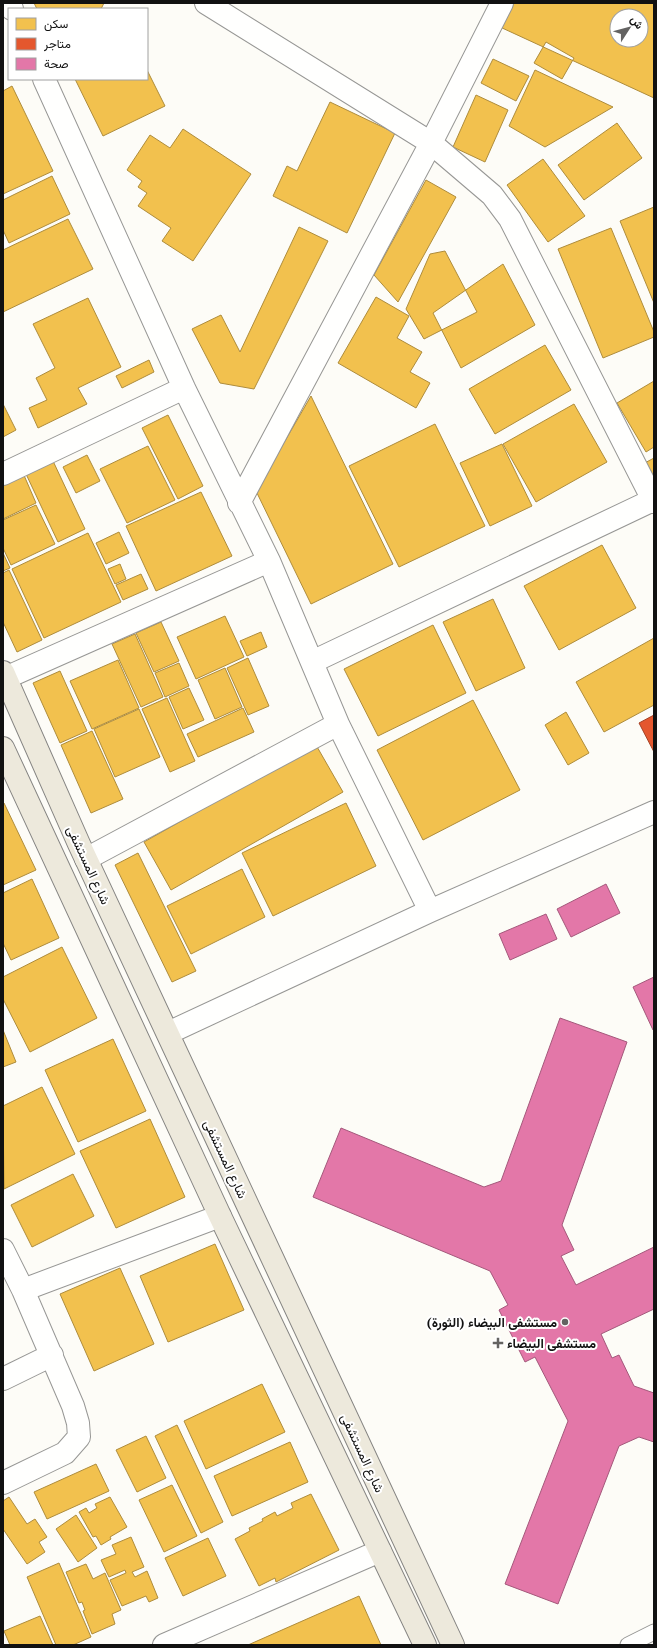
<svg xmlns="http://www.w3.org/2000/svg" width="657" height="1648" font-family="'PT Serif',Vazirmatn,serif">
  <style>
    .homes { fill: #f2c14e; stroke: #ae8c3c; fill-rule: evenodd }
    .shops { fill: #e4572e; stroke: #a54225 }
    .health { fill: #e377a8; stroke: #a4587b }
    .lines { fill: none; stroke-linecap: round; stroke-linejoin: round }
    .lane-casing { stroke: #979795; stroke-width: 17 }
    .street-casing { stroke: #979795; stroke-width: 24 }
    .primary-casing { stroke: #858482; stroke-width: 24 }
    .lane { stroke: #fffffe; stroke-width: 15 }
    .street { stroke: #fffffe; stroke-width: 22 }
    .primary { stroke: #ede9dc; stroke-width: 22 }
    .poi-dot { fill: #646362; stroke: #fff; stroke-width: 1.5 }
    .labels { text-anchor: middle; stroke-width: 4; stroke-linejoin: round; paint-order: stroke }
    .street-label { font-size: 13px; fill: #111; stroke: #fff }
    .poi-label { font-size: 13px; font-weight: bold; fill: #111; stroke: #fff; text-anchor: end }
  </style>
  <rect width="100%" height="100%" fill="#fdfcf7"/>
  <path class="homes" d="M34,3H104L101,9H37Z
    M511,3H651L654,4V98L500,27ZM617,16H641V40H617Z
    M546,42L574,58L562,79L534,63Z
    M493,59L529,76L516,101L481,83Z
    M147,70L165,106L103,136L75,79H147Z
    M535,70L613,107L545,147L509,126Z
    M12,86L53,171L3,194V91Z
    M476,95L508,110L485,162L453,147Z
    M330,102L395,133L347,233L273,196L287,166L297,171Z
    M617,123L642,158L584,200L558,165Z
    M183,129L251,174L193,261L162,241L171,228L138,206L147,193L138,187L142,181L127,170L150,135L170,148Z
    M543,159L585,216L548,242L507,185Z
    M52,176L70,214L9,243L3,230V200Z
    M426,180L456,197L398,302L374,275Z
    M654,207V303L620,221Z
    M68,219L93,269L3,312V250Z
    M299,227L328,241L254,389L220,383L192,329L221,315L240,352Z
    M611,228L654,332V337L603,358L558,249Z
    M445,251L477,312L424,339L406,309L430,254Z
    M503,264L535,325L461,368L433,313Z
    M376,297L409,316L397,338L422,352L410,372L430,383L416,408L338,363Z
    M88,298L121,367L78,388L87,404L38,428L29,408L47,400L36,378L55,368L33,324Z
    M545,345L571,390L495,434L469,389Z
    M149,360L154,372L122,388L116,376Z
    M654,381V447L646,452L617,403Z
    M311,396L393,564L311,604L256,491Z
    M3,404L16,430L3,437Z
    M574,404L607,462L536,502L503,444Z
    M168,415L203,486L178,499L142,428Z
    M435,424L485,526L399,567L349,466Z
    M502,444L532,506L490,526L460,463Z
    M148,446L175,500L127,523L100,469Z
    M87,455L100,481L76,493L63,467Z
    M654,458V489L641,465Z
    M53,461L85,529L58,542L26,474Z
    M23,473L36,503L3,519V483Z
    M201,492L232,556L156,591L126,526Z
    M36,505L55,544L11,565L3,548V520Z
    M119,532L129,553L106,564L96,543Z
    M88,533L121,602L44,638L12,569Z
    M602,545L636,608L559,650L524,586Z
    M3,553L10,568L3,571Z
    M120,564L126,579L115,584L108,569Z
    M9,570L42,640L17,652L3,622V573Z
    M141,574L148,589L123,600L116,585Z
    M493,599L525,668L476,691L443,622Z
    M225,616L244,657L196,679L177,637Z
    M161,622L179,661L154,672L136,633Z
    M433,625L466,693L378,736L344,669Z
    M261,632L267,647L247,656L240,641Z
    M135,634L163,697L141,707L112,644Z
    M654,638V705L604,732L576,682Z
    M248,658L269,706L248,715L227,668Z
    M118,660L139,708L92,729L70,681Z
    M179,663L189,686L165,697L155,673Z
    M225,668L242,707L215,719L198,680Z
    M60,671L87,731L60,743L33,683Z
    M189,688L204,720L183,729L169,697Z
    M167,698L195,761L170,772L142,709Z
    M473,700L520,790L423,840L377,750Z
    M243,708L254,732L198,757L187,734Z
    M139,709L160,757L115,777L94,729Z
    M566,712L589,753L568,765L545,725Z
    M92,731L123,799L91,813L61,745Z
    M316,745L343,792L171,890L144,842Z
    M4,803L36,870L3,885V804Z
    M346,803L376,866L273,916L242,853Z
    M138,853L196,971L172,982L115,865Z
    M242,869L265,917L191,954L167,906Z
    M32,879L59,938L11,960L3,943V893Z
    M62,947L97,1018L30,1052L3,999V977Z
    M3,1030L16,1062L3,1067Z
    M113,1039L146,1111L78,1142L45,1070Z
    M42,1087L75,1154L4,1189L3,1106Z
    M150,1119L185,1197L116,1228L80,1151Z
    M73,1174L94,1216L32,1247L11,1205Z
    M215,1244L244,1310L168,1342L140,1276Z
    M120,1268L154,1344L94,1371L60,1294Z
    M262,1384L285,1432L206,1469L184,1421Z
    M177,1425L223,1522L201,1533L155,1436Z
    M146,1436L166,1478L137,1492L116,1450Z
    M290,1442L308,1482L232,1516L214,1476Z
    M96,1464L109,1491L47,1519L34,1492Z
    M172,1485L197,1536L164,1552L139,1500Z
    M311,1494L339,1550L276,1582L275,1578L259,1586L235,1539L250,1531L249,1528L263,1521L262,1519L275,1512L277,1516L293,1508L291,1503Z
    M9,1497L27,1524L35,1519L47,1537L39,1542L45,1552L27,1564L3,1529V1501Z
    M110,1497L127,1527L110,1537L111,1539L101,1545L96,1536L93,1537L79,1512L86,1508L89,1513L97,1508L95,1504Z
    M76,1515L97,1548L78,1562L56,1529Z
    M131,1537L144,1567L132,1572L135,1577L147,1571L158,1598L149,1602L146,1596L122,1606L110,1580L126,1573L125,1570L109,1577L101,1560L116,1554L112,1545Z
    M208,1538L226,1576L183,1596L165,1558Z
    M59,1563L91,1637L73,1645H56L27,1577Z
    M86,1564L93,1579L105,1573L121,1610L112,1614L115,1624L92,1634L83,1611L85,1610L82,1602L79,1603L66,1572Z
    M359,1596L381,1645H248Z
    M40,1616L53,1645H10L4,1631Z"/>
  <path class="shops" d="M654,715V752L639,723Z"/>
  <path class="health" d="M606,884L620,913L571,937L557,909Z
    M546,914L557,939L510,960L499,934Z
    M654,977V1030H653L633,987Z
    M560,1018L627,1042L562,1225L574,1250L561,1256L576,1285L654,1247V1309L601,1334L612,1358L619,1355L634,1386L654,1393V1442L639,1437L619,1446L558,1604L505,1584L568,1421L535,1357L525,1362L499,1310L508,1305L490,1271L313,1197L341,1128L484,1187L501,1181Z"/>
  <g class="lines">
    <defs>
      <path id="lane" d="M628,1645L654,1632"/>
      <path id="street" d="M10,3L12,9
        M206,3L431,143L492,195L510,219L654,502
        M44,79L184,388L269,561L338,724L430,911
        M3,474L184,388
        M239,503L431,143L502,3
        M312,662L653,500
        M3,679L269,561
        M86,859L338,724
        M168,1033L430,911L654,812
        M3,1250L23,1290L73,1406L78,1423L79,1437L65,1453L3,1483
        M23,1290L220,1216
        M3,1379L52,1355
        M164,1645L380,1551"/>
      <path id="primary" d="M3,672L79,844L453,1645
        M3,748L220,1216L425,1645"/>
    </defs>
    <use href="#lane" class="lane-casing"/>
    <use href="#street" class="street-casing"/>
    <use href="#primary" class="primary-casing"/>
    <use href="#lane" class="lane"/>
    <use href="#street" class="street"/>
    <use href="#primary" class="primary"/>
  </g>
  <g class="poi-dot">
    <circle cx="565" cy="1322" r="4"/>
    <path d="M496 1337h4v4h4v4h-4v4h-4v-4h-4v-4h4z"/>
  </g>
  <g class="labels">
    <g class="street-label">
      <text transform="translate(89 865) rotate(65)" y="5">شارع المستشفى</text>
      <text transform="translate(226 1159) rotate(65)" y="5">شارع المستشفى</text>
      <text transform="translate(363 1453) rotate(65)" y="5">شارع المستشفى</text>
    </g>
    <g class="poi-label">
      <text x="557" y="1327">مستشفى البيضاء (الثورة)</text>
      <text x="507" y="1348" text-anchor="start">مستشفى البيضاء</text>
    </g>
  </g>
  <rect width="657" height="1648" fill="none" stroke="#111111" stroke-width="8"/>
  <rect x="8" y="8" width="140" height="72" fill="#ffffff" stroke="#a0a0a0"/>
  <rect x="16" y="18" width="20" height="12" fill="#f2c14e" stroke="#a0a0a0"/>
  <text x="44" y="28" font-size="12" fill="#111111">سكن</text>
  <rect x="16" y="38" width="20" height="12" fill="#e4572e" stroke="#a0a0a0"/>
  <text x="44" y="48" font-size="12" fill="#111111">متاجر</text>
  <rect x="16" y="58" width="20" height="12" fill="#e377a8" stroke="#a0a0a0"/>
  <text x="44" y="68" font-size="12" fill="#111111">صحة</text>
  <g transform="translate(629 28) rotate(54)"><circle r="19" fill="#ffffff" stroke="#a0a0a0"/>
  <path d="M0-3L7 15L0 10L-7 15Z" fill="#646362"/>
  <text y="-6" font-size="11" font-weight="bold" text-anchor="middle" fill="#111111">ش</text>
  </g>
</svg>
